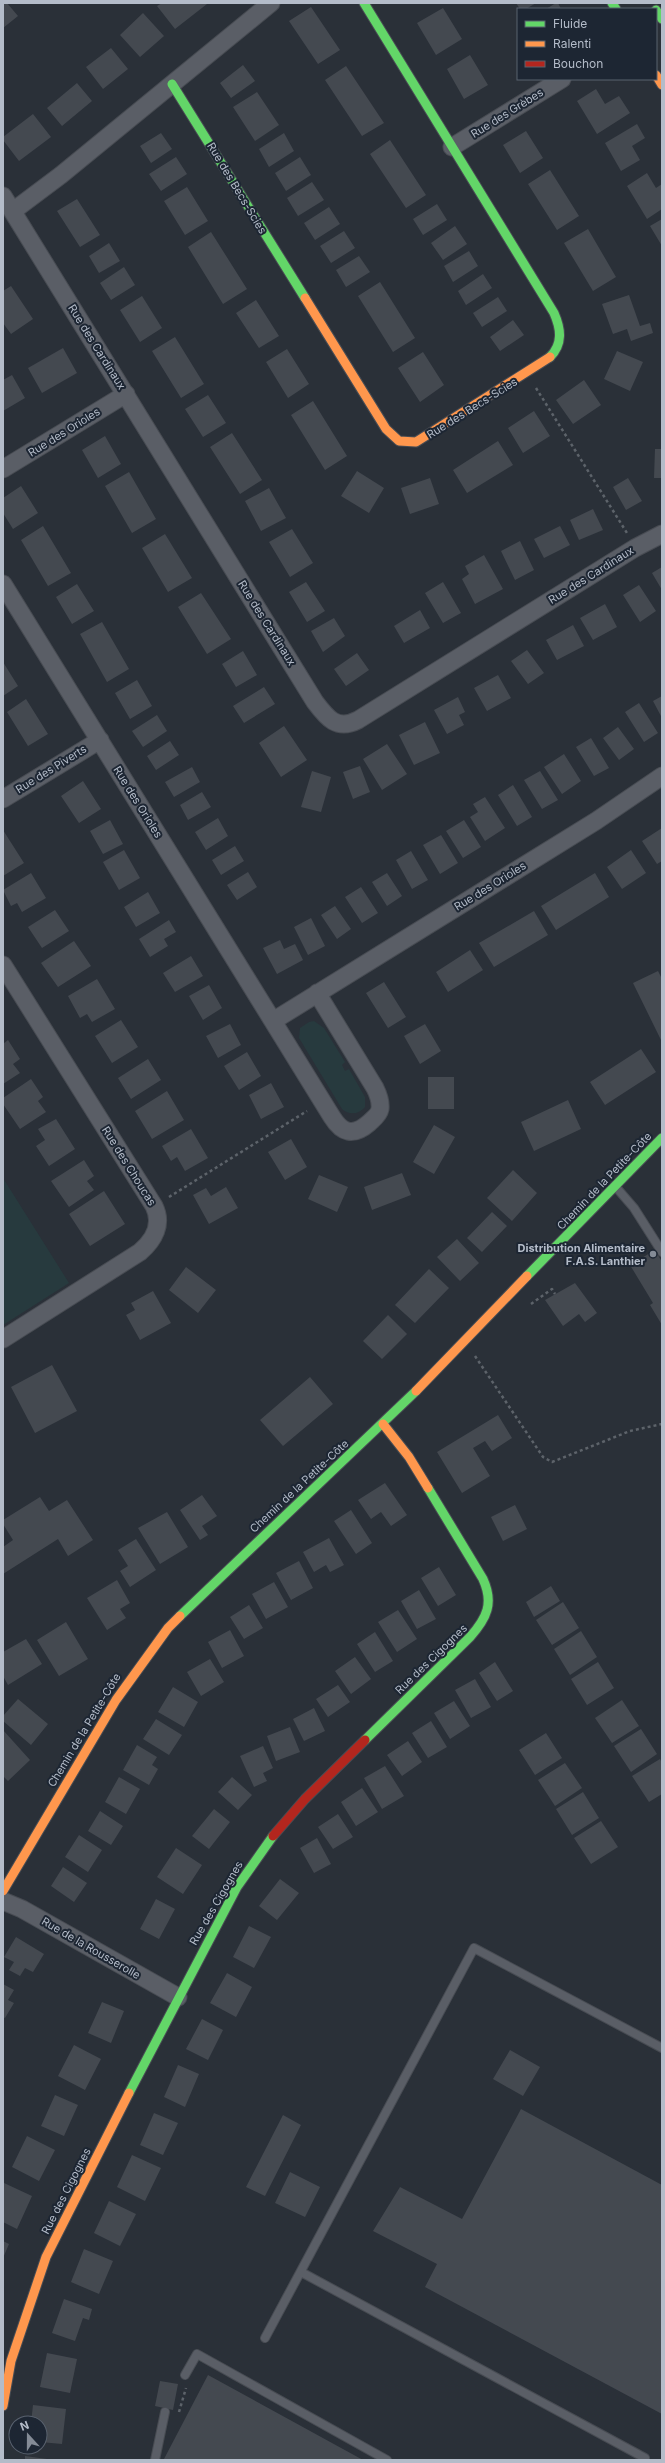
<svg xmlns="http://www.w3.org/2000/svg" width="665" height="2463" font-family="Inter,sans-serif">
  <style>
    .green { fill: #273a3e }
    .building { fill: #444950 }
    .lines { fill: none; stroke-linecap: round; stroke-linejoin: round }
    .lane-casing { stroke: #484c53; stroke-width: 10 }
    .street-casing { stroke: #484c53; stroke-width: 19 }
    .fast-casing { stroke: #484c53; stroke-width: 11 }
    .slow-casing { stroke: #484c53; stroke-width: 11 }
    .jam-casing { stroke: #484c53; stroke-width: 11 }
    .path { stroke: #5d636a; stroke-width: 2.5; stroke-dasharray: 3 3; stroke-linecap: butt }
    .lane { stroke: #5a5e66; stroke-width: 8 }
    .street { stroke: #5a5e66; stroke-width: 17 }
    .fast { stroke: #63d668; stroke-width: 9 }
    .slow { stroke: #ff974d; stroke-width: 9 }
    .jam { stroke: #b3261e; stroke-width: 9 }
    .poi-dot { fill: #848b96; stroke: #1d2633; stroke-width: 1.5 }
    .labels { text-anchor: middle; stroke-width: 4; stroke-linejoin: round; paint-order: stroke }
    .street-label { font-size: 11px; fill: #b4bcc9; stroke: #1d2633 }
    .poi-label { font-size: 11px; font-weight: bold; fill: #b4bcc9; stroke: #1d2633; text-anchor: end }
  </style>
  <rect width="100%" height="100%" fill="#2a3038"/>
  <path class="green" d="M314,1021L324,1028L345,1062L342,1065L345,1071L349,1069L365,1097V1107C359,1114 350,1116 342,1109L299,1038L300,1028L309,1022Z
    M3,1178L69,1283L3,1325Z"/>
  <path class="building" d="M3,3H7L18,16L3,28Z
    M162,3H207V4L175,29L157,6Z
    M516,3H536L526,9H520Z
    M558,3L561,9H546L556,3Z
    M311,7L340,50L318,64L289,21Z
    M443,8L462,39L436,55L417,23Z
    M143,13L164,36L140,57L120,35Z
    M111,48L128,69L103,89L86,67Z
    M470,55L488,85L464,99L447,69Z
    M243,65L255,81L231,98L220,83Z
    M346,66L384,123L362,136L325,80Z
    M77,83L92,101L62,126L47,108Z
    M596,89L605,104L619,96L630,113L597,134L577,101Z
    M257,92L279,125L255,141L233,107Z
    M33,114L51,137L19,161L3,140V137Z
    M637,124L645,138L632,146L640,160L621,171L605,143Z
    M526,131L543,158L520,173L503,145Z
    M161,133L172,149L151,163L140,146Z
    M284,133L294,151L269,167L259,149Z
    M390,140L426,195L406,208L370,154Z
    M176,157L187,174L161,191L149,174Z
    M300,157L311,175L286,191L275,173Z
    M550,170L579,216L557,230L528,184Z
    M647,173L656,188L662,184V209L647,219L627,186Z
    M312,182L324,200L298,216L287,198Z
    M187,187L208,221L185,235L164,201Z
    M77,199L100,235L80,247L57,211Z
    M437,204L447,220L423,235L413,219Z
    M329,207L340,224L315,240L304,223Z
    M662,219V246L650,226Z
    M455,226L467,244L443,260L431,243Z
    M588,229L616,277L593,291L564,243Z
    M344,231L355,248L331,263L320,246Z
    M211,232L247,289L223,304L188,247Z
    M109,243L120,261L99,273L89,256Z
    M469,251L478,266L453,282L444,266Z
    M359,256L370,272L346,287L336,270Z
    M124,267L135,285L111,300L100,283Z
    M483,274L492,288L466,305L458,291Z
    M380,282L415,338L393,352L358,296Z
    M11,286L33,319L11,334L3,323V291Z
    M629,295L640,326L650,323L653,333L631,341L627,329L613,334L602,304Z
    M142,296L162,328L140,342L120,310Z
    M498,297L507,311L482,327L473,313Z
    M256,300L279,336L259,348L236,313Z
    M513,320L524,335L500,351L490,337Z
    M175,337L204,384L181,398L152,351Z
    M63,348L77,373L42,393L28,368Z
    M287,349L309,384L288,398L266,362Z
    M617,351L643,362L630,391L604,379Z
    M423,352L444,385L420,402L398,368Z
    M12,375L25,398L3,411V380Z
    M584,380L601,405L573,424L556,400Z
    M208,395L226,423L203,437L185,409Z
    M313,401L347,456L325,470L291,415Z
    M534,411L550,436L523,453L508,428Z
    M232,433L262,480L240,494L210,447Z
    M105,436L121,464L98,478L82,450Z
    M498,441L513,465L467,493L453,470Z
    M655,449H662V478H654Z
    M357,471L384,488L369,513L341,496Z
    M129,472L156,519L132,533L105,486Z
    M430,478L439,504L410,514L401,488Z
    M628,478L642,501L626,510L613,487Z
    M21,486L38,513L13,529L3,513V498Z
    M269,488L286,518L261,531L245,501Z
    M593,509L603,530L579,540L570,520Z
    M43,526L71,573L48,586L21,540Z
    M560,526L570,545L544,558L534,539Z
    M292,529L313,563L290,577L269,542Z
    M165,534L192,578L168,592L142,548Z
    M520,541L534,570L515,580L501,551Z
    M484,555L503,589L475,604L462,579L469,574L465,566Z
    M662,567V590L652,573Z
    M306,582L325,611L307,622L289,592Z
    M443,582L461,613L443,623L425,593Z
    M77,584L94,611L72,624L56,597Z
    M639,585L656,611L640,622L623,595Z
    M201,593L231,639L207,654L178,607Z
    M605,604L617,627L593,640L580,618Z
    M420,610L430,628L404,643L394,626Z
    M334,618L345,636L323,652L311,631Z
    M102,622L129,669L107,682L80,634Z
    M573,625L584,646L557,660L546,640Z
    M527,650L544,673L528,684L511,661Z
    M243,651L257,675L236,687L222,664Z
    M357,653L369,670L346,686L334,669Z
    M3,662L18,686L3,696Z
    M498,675L511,698L487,711L474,688Z
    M137,680L152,706L130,719L115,693Z
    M264,687L275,704L244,723L233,706Z
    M662,696V718L653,701Z
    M458,697L465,712L459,715L464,725L447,734L434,710Z
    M26,699L48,734L28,746L7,712Z
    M639,703L658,733L644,742L625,712Z
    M157,715L167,731L143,747L132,731Z
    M425,722L440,753L414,765L399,735Z
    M284,726L307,760L281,777L259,743Z
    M618,727L634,749L619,760L603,738Z
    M591,738L609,768L594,776L576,747Z
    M170,741L179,755L156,770L147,756Z
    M387,744L407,774L382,790L363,759Z
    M564,754L581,781L562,794L544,767Z
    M360,766L370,792L353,799L343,772Z
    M192,767L200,782L174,797L165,782Z
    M312,771L331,777L321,812L301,807Z
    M540,771L558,800L542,809L524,780Z
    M83,781L101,809L79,823L61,796Z
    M513,785L532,817L517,826L498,795Z
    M202,792L211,807L188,820L180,805Z
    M485,797L505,828L485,841L470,817L478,812L473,804Z
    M218,818L228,836L206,850L195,832Z
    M110,820L123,844L103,854L90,831Z
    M464,820L481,847L463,858L446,831Z
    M662,828V861L657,864L642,841Z
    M3,830L24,863L3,876Z
    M441,835L458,863L440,874L423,845Z
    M235,846L244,861L221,875L212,860Z
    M124,850L140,878L119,890L103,862Z
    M631,850L646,873L622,889L607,867Z
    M411,851L428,880L412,889L396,860Z
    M248,872L257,887L237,900L227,885Z
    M31,873L46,898L22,912L17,903L11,906L3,890Z
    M387,873L402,896L387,906L372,882Z
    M595,873L609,897L556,930L541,906Z
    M361,887L378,913L362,923L345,897Z
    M148,892L160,913L136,927L124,907Z
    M335,906L351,929L337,939L321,915Z
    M55,910L69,931L42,948L28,927Z
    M534,911L548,935L494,967L479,943Z
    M311,918L325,946L308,955L294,927Z
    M169,920L176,932L164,939L168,946L150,957L139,939Z
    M280,940L284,949L295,944L303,960L277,974L263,948Z
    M74,941L91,966L58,987L41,963Z
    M470,950L483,970L448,992L436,972Z
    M191,956L203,976L175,992L163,973Z
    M658,971L662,979L661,1040L633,983Z
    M97,979L115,1009L92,1022L87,1014L80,1018L68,996Z
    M384,982L406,1017L388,1028L366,993Z
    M209,985L222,1008L203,1020L189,996Z
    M121,1020L138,1047L112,1063L95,1036Z
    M230,1024L241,1045L218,1058L206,1036Z
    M425,1024L441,1051L420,1064L404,1036Z
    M8,1040L20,1059L13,1064L20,1073L3,1084V1044Z
    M641,1049L656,1072L605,1105L590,1082Z
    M247,1052L261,1076L239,1090L224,1066Z
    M148,1059L161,1080L131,1099L118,1078Z
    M428,1077H454V1109H428Z
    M31,1079L43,1097L38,1101L46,1112L20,1129L3,1104V1098Z
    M271,1083L284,1107L261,1119L249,1095Z
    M167,1091L184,1120L152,1139L135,1111Z
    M568,1100L581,1129L534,1151L521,1122Z
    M56,1119L75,1149L49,1166L36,1146L45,1140L38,1129Z
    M434,1125L455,1137L434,1174L413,1162Z
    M191,1129L208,1158L185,1171L177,1157L171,1161L162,1146Z
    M291,1139L307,1167L285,1180L268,1152Z
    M84,1160L94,1176L87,1181L94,1190L69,1207L51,1181Z
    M513,1170L537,1193L512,1221L487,1198Z
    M402,1173L411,1195L372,1210L364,1187Z
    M319,1175L348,1187L337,1212L308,1199Z
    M226,1187L238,1208L209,1224L193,1195L206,1188L211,1196Z
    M104,1191L125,1224L90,1246L69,1214Z
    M492,1212L507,1226L482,1252L467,1238Z
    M457,1239L479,1263L460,1281L437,1257Z
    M655,1250L662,1262V1325L650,1305L653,1303L630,1265Z
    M186,1267L216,1290L198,1313L169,1290Z
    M429,1269L449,1288L415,1323L395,1305Z
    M575,1283L597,1313L585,1322L579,1314L563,1326L545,1300Z
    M153,1291L171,1323L140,1340L126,1315L135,1310L131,1303Z
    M388,1315L407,1334L382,1359L363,1341Z
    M52,1365L77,1411L35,1433L11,1387Z
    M310,1377L333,1404L283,1446L260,1420Z
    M498,1415L512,1438L492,1451L485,1441L473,1448L490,1476L462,1493L437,1452Z
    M385,1483L407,1515L391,1526L381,1512L371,1519L358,1500Z
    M202,1495L217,1516L202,1526L208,1535L200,1540L180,1510Z
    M40,1497L49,1511L67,1500L93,1540L68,1556L58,1539L3,1574V1547L13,1540L3,1524V1520Z
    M515,1505L527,1529L503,1541L491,1517Z
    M351,1510L372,1543L356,1554L334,1521Z
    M167,1512L188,1547L160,1564L138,1528Z
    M329,1538L344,1565L330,1572L326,1565L314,1572L303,1552Z
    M136,1539L156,1570L130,1587L120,1571L128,1566L118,1550Z
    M299,1561L313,1588L291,1600L276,1573Z
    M439,1567L456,1595L438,1606L421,1578Z
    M117,1580L130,1603L120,1609L126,1618L107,1630L87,1598Z
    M274,1582L288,1607L266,1619L252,1594Z
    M551,1586L560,1601L534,1617L526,1602Z
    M419,1590L436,1619L417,1629L401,1601Z
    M563,1602L579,1628L552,1645L536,1620Z
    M249,1605L263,1628L244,1639L230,1617Z
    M398,1610L417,1639L397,1652L378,1622Z
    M66,1622L88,1659L59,1676L37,1640Z
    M230,1630L244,1656L222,1668L208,1642Z
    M581,1631L597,1657L570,1675L554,1649Z
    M375,1632L393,1661L375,1672L357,1644Z
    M26,1639L42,1664L8,1685L3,1676V1652Z
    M355,1657L371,1679L351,1694L335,1671Z
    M210,1659L224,1682L201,1696L187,1672Z
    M495,1662L513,1691L497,1701L479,1673Z
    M598,1662L614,1688L587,1705L571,1679Z
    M475,1679L491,1707L471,1718L455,1690Z
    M338,1685L350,1702L328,1717L316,1699Z
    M173,1687L198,1702L184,1727L158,1712Z
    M18,1699L48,1724L31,1745L3,1721V1716Z
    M622,1700L639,1726L612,1743L595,1718Z
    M454,1701L470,1726L450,1739L434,1713Z
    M314,1708L325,1731L304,1741L293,1719Z
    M156,1719L182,1735L169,1755L143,1739Z
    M431,1721L447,1747L428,1758L412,1733Z
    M290,1727L300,1752L276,1761L267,1736Z
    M641,1729L657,1754L631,1772L614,1746Z
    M3,1730L30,1760L8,1781L3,1776Z
    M546,1733L562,1758L535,1775L519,1750Z
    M408,1741L422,1762L402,1776L387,1755Z
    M137,1745L157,1757L152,1765L158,1769L149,1785L123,1770Z
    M263,1746L273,1768L263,1773L267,1781L254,1787L240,1756Z
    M660,1759L662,1763V1794L649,1802L632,1776Z
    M565,1763L582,1788L555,1806L538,1780Z
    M385,1766L404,1796L382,1809L364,1778Z
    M119,1777L140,1789L126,1814L105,1802Z
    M232,1777L252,1795L238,1810L218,1792Z
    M362,1788L378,1812L356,1826L341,1802Z
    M583,1792L599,1818L572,1835L556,1809Z
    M214,1809L230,1822L209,1849L192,1836Z
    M100,1811L123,1826L111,1845L88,1831Z
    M338,1814L353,1837L333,1849L318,1827Z
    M601,1821L618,1847L591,1864L574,1838Z
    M79,1835L102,1850L88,1872L65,1857Z
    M317,1838L331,1864L314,1873L300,1848Z
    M176,1848L202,1865L183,1894L157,1877Z
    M63,1867L87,1883L74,1902L51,1886Z
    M280,1879L299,1893L277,1920L259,1906Z
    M156,1899L175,1909L159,1939L140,1929Z
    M249,1926L271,1937L254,1968L233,1957Z
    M16,1937L44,1954L33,1972L25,1968L20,1976L9,1970L14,1962L4,1957Z
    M227,1973L252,1987L236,2017L210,2003Z
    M3,1984L14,1990L8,2000L14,2003L5,2018L3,2017Z
    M102,2002L124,2011L111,2043L88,2033Z
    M202,2019L223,2030L208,2060L186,2049Z
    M74,2045L101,2059L85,2090L58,2076Z
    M510,2050L540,2067L523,2096L493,2079Z
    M178,2065L199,2074L185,2107L164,2097Z
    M55,2095L78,2105L64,2136L41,2126Z
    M521,2109L662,2185V2414L425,2287L437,2264L373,2231L400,2187L462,2219Z
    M154,2113L178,2123L163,2155L140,2145Z
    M283,2115L301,2125L265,2196L246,2187Z
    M27,2136L55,2150L39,2181L12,2167Z
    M132,2155L161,2168L145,2201L117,2187Z
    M290,2172L320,2187L305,2217L275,2203Z
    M4,2183L32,2196L17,2229L3,2222Z
    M109,2201L136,2214L120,2246L94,2233Z
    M3,2241L9,2244L3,2258Z
    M84,2249L113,2261L99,2294L71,2282Z
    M64,2299L92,2309L89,2320L83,2318L75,2341L52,2333Z
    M47,2353L77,2359L70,2393L40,2387Z
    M208,2375L363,2460L164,2459Z
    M160,2381L178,2384L173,2410L155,2406Z
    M33,2405L66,2409L62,2444L40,2442V2423H31Z
    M25,2456L47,2459V2460H25Z"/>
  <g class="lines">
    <defs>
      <path id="lane" d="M615,1186L634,1208L662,1252
        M301,2272L645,2458
        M265,2338L474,1948L662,2048
        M185,2375L197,2354L387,2460
        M155,2460L165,2412"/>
      <path id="street" d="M452,147L562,79
        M3,196L315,702C327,718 337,731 358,720L635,548L662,534
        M13,211L61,175L271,3
        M3,469L126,394
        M3,584L332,1117C342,1133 353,1137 369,1123C373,1119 379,1115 380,1109C381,1101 378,1094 375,1088L317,993
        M3,799L100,740
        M3,965L154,1206C163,1224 154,1240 140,1252L3,1339
        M273,1021L596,821L662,776
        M3,1901L22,1909L178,1997"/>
      <path id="fast" d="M364,3L554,313C561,329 563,344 550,357
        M612,3L616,9
        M656,10L662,19
        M172,84L305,298
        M527,1276L662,1138
        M180,1616L416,1391
        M365,1740L470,1637C487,1618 494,1603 483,1579L428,1488
        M129,2093L237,1887L273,1836"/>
      <path id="slow" d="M656,75L662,85
        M305,298L386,429L399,441L416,442L550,357
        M416,1391L527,1276
        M383,1424L409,1457L428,1488
        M3,1891L116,1700L168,1628L180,1616
        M3,2406L11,2361L46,2257L129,2093"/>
      <path id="jam" d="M273,1836L305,1799L365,1740"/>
    </defs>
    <use href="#lane" class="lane-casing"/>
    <use href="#street" class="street-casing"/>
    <use href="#fast" class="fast-casing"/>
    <use href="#slow" class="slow-casing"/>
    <use href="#jam" class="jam-casing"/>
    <path class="path" d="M536,388L627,533
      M169,1197L307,1111
      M531,1304L552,1289L555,1294
      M475,1356L543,1457L552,1462L630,1431L662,1424
      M179,2412L186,2388"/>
    <use href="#lane" class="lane"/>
    <use href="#street" class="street"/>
    <use href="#fast" class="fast"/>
    <use href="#slow" class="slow"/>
    <use href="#jam" class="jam"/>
  </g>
  <circle class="poi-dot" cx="653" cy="1254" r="4"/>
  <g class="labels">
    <g class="street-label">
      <text transform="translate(507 113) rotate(-32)" y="4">Rue des Grèbes</text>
      <text transform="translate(237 188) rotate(59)" y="4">Rue des Becs-Scies</text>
      <text transform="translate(97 347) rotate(58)" y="4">Rue des Cardinaux</text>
      <text transform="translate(472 408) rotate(-32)" y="4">Rue des Becs-Scies</text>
      <text transform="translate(64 432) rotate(-32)" y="4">Rue des Orioles</text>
      <text transform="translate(591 575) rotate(-32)" y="4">Rue des Cardinaux</text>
      <text transform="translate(267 623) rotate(58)" y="4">Rue des Cardinaux</text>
      <text transform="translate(51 769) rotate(-32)" y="4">Rue des Piverts</text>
      <text transform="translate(138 802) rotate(58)" y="4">Rue des Orioles</text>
      <text transform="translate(490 886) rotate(-32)" y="4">Rue des Orioles</text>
      <text transform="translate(129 1166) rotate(58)" y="4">Rue des Choucas</text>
      <text transform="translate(604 1181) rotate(-46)" y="4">Chemin de la Petite-Côte</text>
      <text transform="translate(299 1486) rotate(-43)" y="4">Chemin de la Petite-Côte</text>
      <text transform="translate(431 1659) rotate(-44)" y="4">Rue des Cigognes</text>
      <text transform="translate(84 1730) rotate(-59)" y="4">Chemin de la Petite-Côte</text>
      <text transform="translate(216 1903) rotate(-60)" y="4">Rue des Cigognes</text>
      <text transform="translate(91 1948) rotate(30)" y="4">Rue de la Rousserolle</text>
      <text transform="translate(66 2191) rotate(-63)" y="4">Rue des Cigognes</text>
    </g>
    <g class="poi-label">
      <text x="645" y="1252">Distribution Alimentaire<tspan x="645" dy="13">F.A.S. Lanthier</tspan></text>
    </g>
  </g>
  <rect width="665" height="2463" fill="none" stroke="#b4bcc9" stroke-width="8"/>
  <rect x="517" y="8" width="140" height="72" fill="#1d2633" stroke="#59626f"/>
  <rect x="525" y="21" width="20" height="6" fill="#63d668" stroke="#59626f"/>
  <text x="553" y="28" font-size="12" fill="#b4bcc9">Fluide</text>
  <rect x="525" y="41" width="20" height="6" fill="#ff974d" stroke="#59626f"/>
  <text x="553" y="48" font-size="12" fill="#b4bcc9">Ralenti</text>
  <rect x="525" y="61" width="20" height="6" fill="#b3261e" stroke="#59626f"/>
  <text x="553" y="68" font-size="12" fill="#b4bcc9">Bouchon</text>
  <g transform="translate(28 2435) rotate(339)"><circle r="19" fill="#1d2633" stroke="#59626f"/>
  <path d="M0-3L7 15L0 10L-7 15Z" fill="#848b96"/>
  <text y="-6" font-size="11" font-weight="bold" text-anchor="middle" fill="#b4bcc9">N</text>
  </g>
</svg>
